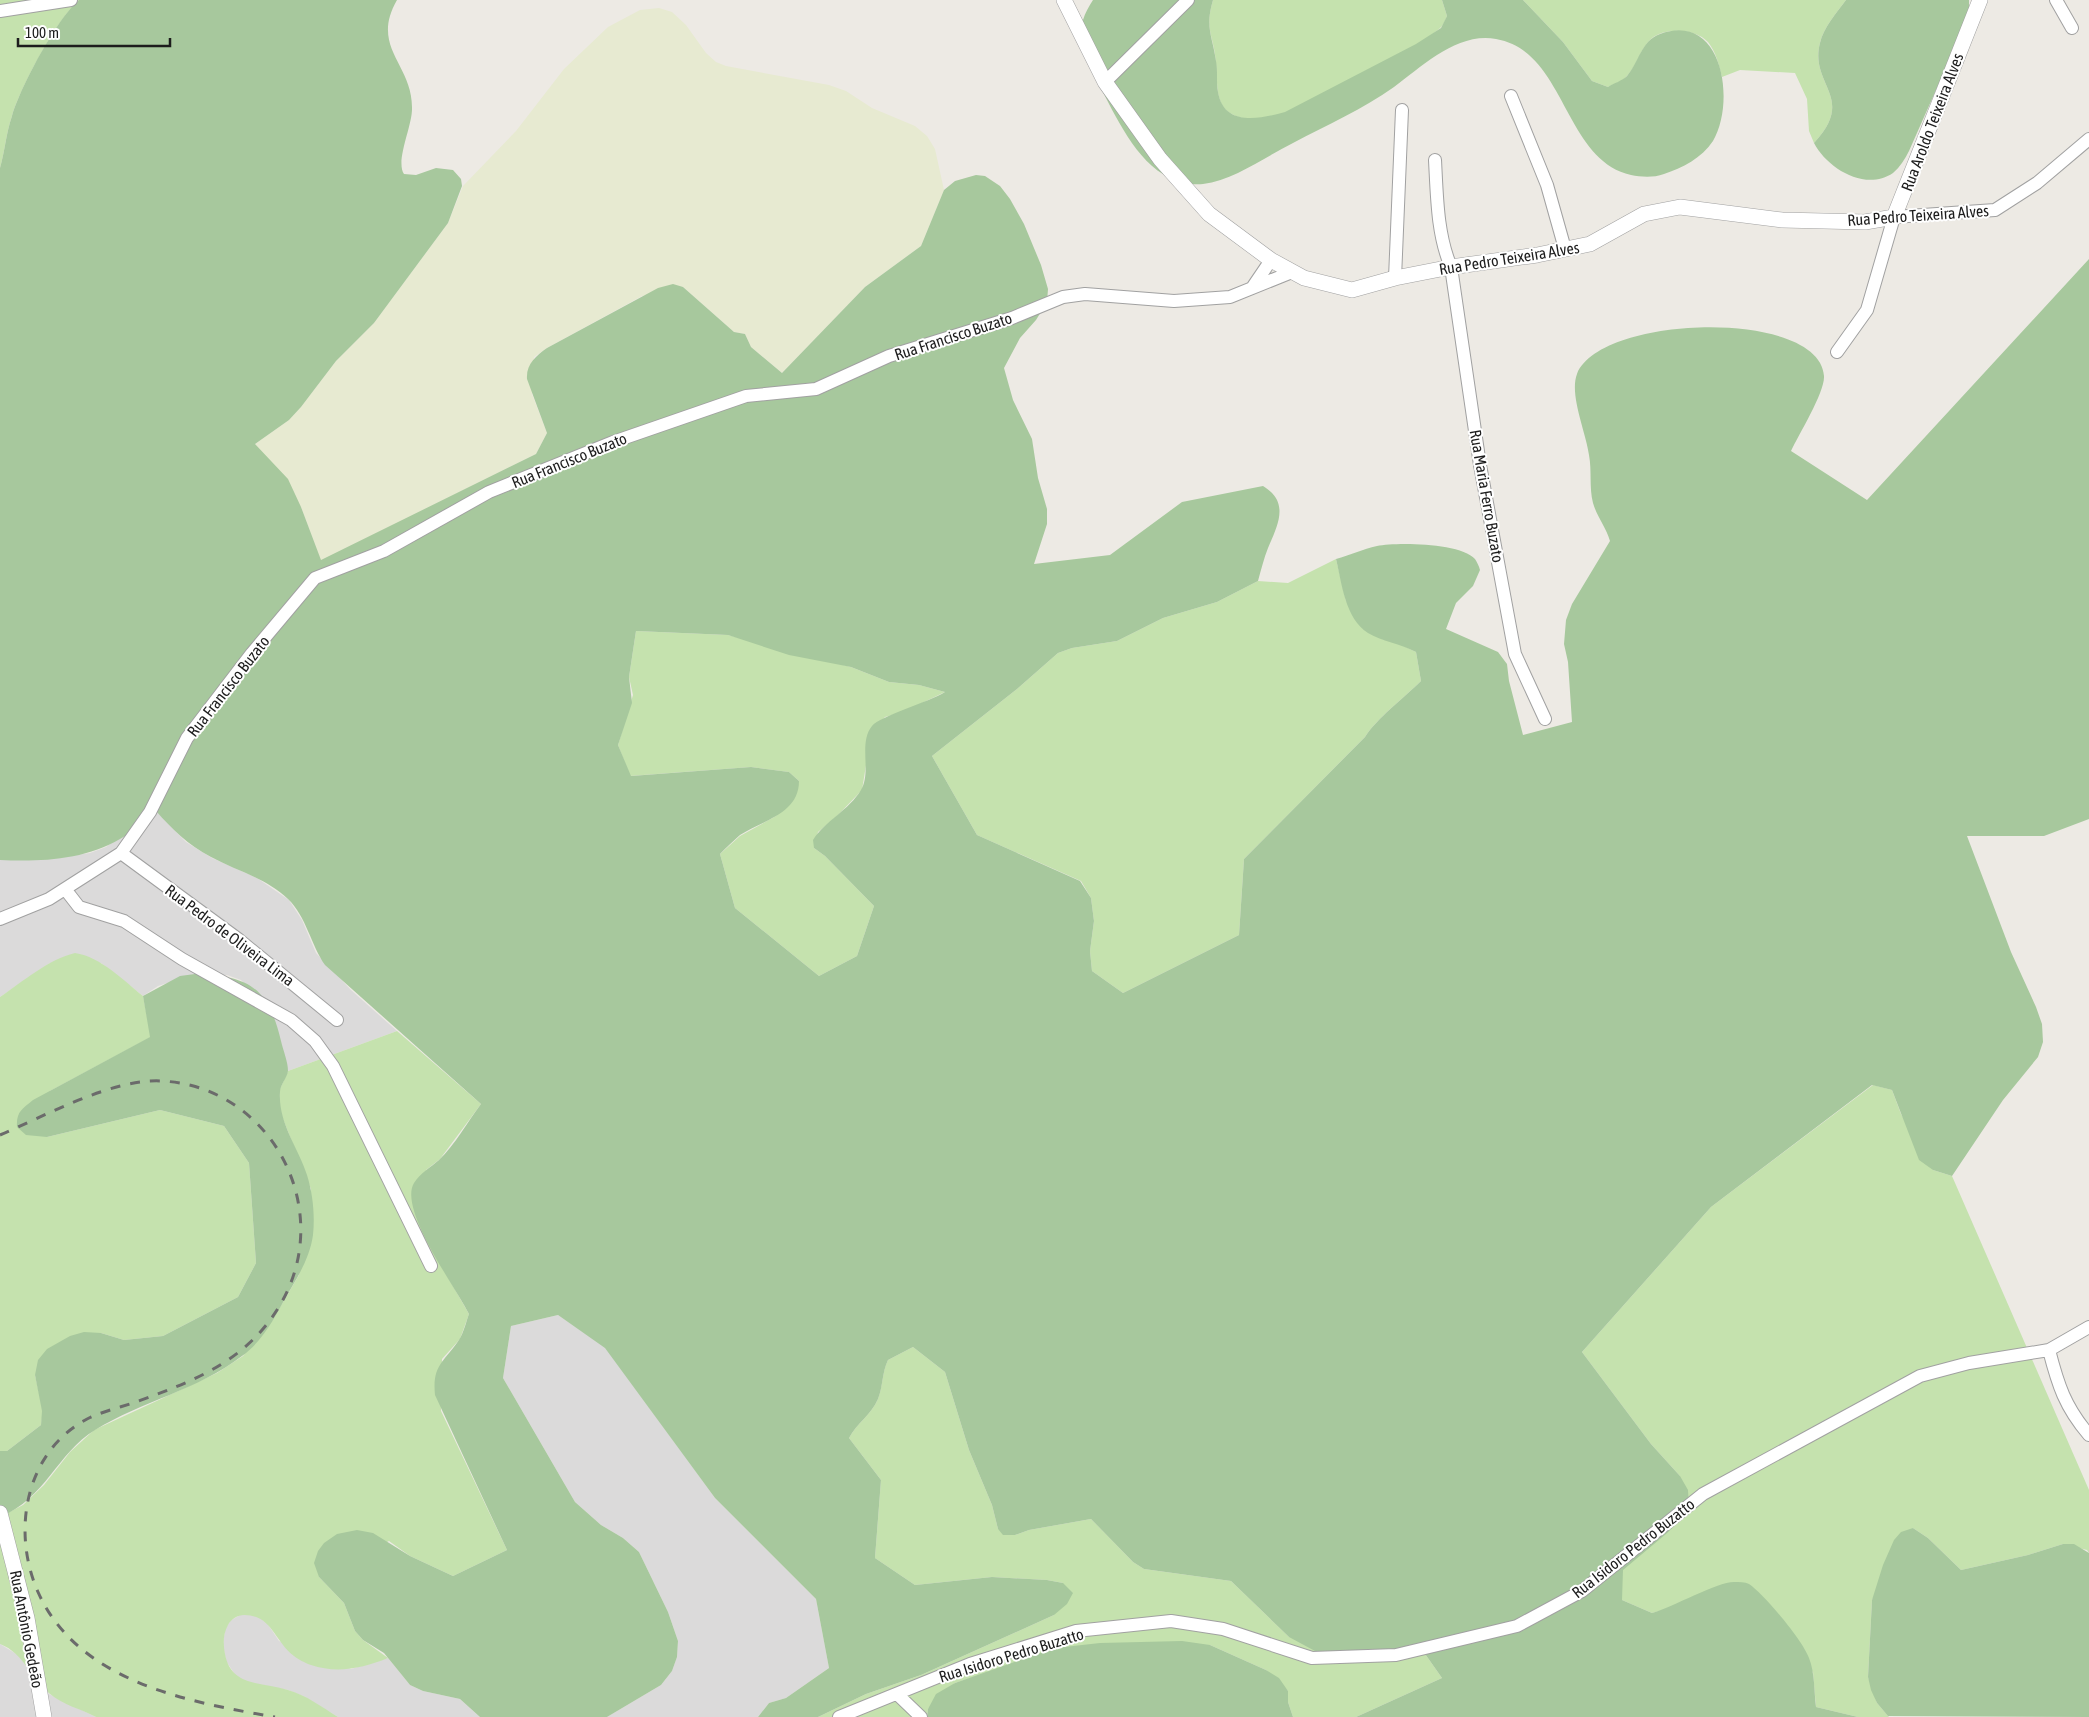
<svg xmlns="http://www.w3.org/2000/svg" width="2089" height="1717" font-family="'Asap Condensed',sans-serif">
  <style>
    .residential { fill: #dbdada }
    .farmland { fill: #e7ead1 }
    .grass { fill: #c5e2ae }
    .forest { fill: #a7c89d; fill-rule: evenodd }
    .lines { fill: none; stroke-linecap: round; stroke-linejoin: round }
    .minor-casing { stroke: #a1a1a1; stroke-width: 14 }
    .tertiary-casing { stroke: #a1a1a1; stroke-width: 16 }
    .minor { stroke: #fff; stroke-width: 12 }
    .tertiary { stroke: #fff; stroke-width: 15 }
    .rail { stroke: #6b6b6b; stroke-width: 3; stroke-dasharray: 10 10; stroke-linecap: butt }
    .labels { text-anchor: middle; stroke-width: 4; stroke-linejoin: round; paint-order: stroke }
    .street-label { font-size: 16px; fill: #1d1d1d; stroke: #fff }
  </style>
  <rect width="100%" height="100%" fill="#edeae4"/>
  <path class="residential" d="M155,810L186,842L212,858L257,878L289,900L302,920L316,953L351,990L397,1031L288,1071L272,1014L241,980L227,975L195,974L158,986L143,996L101,963H50L0,997V860L56,858L90,853L106,847Z
    M558,1315L605,1347L715,1498L816,1599L829,1668L786,1698L769,1703L758,1717H607L661,1685L672,1671L677,1657L678,1641L668,1612L639,1552L623,1538L601,1525L575,1502L503,1378L511,1326Z
    M240,1615H256L267,1623L279,1641L351,1669L388,1658L410,1685L423,1691L460,1699L480,1717H338L303,1696L288,1690L248,1683L236,1676L226,1661L223,1644L225,1630L230,1621Z
    M0,1644L18,1655L49,1694L96,1717H0Z"/>
  <path class="farmland" d="M659,8L672,12L686,25L706,53L716,62L726,66L829,85L846,91L872,108L915,126L927,136L935,149L944,190L921,246L865,287L782,373L751,347L745,334L734,332L683,287L642,296L547,348L534,357L532,394L547,433L536,454L321,561L301,507L255,444L289,420L301,407L336,361L374,323L448,223L463,186L516,131L564,69L608,27L640,10Z"/>
  <path class="grass" d="M0,0H79C57,19 20,88 12,116C6,133 5,151 0,168Z
    M1213,0H1442L1447,16C1445,21 1443,26 1439,29C1419,46 1393,57 1370,69C1336,86 1300,112 1263,119C1252,120 1239,119 1230,113C1214,103 1218,79 1216,63C1214,35 1204,31 1213,0Z
    M1523,0H1846C1837,12 1823,28 1820,43C1809,85 1857,97 1814,143L1809,131L1807,99L1795,73L1740,70L1722,77C1719,65 1716,52 1708,42C1695,28 1664,27 1651,39C1639,50 1637,67 1625,78C1621,82 1613,84 1608,87L1592,81L1563,42Z
    M1336,559L1346,601L1382,639L1400,644L1416,652L1421,681C1404,698 1377,718 1365,737L1244,859L1239,935L1123,993L1092,971L1090,951L1094,921L1091,898L1081,881L977,835L932,756L1017,689L1058,653L1072,648L1117,641L1163,618L1217,602L1258,581L1288,583Z
    M636,631L728,635L851,667L889,682L919,685L945,692L903,712L885,717L866,741L867,759L862,790L837,816L818,832L814,848L825,856L874,906L857,956L819,976L735,908L720,854L740,836L776,816L799,781L789,772L751,767L630,776L618,745L633,695L629,677Z
    M75,953C101,957 123,980 143,996L151,1037L50,1091L47,1137L160,1110L224,1126L249,1163L256,1263L238,1297L163,1336L124,1340L101,1333L35,1375L43,1411L41,1425L7,1451H0V997C24,981 47,960 75,953Z
    M397,1031L481,1104L440,1159L426,1170L442,1267L469,1314L460,1339L442,1359L441,1411L507,1550L453,1576L410,1556L389,1541L319,1577L344,1603L355,1631L363,1640L388,1658C363,1668 337,1674 311,1665C305,1663 298,1659 294,1656C274,1641 272,1615 244,1615C238,1615 231,1619 228,1625C223,1634 223,1644 225,1654C231,1687 262,1682 288,1690C306,1695 322,1707 338,1717H96C81,1709 63,1705 50,1694C31,1679 24,1653 0,1644V1517L23,1505L44,1485L70,1452L94,1430L217,1373L243,1356L272,1321L299,1275L311,1189L279,1109L280,1089L288,1071Z
    M1873,1085L1892,1090L1901,1114L1933,1170L1952,1176L2089,1490V1553L2087,1550L2063,1544L2028,1555L1961,1570L1928,1538L1913,1528L1872,1600L1868,1677L1877,1703L1889,1717H1858L1816,1707L1813,1672L1707,1591L1671,1608L1652,1613L1622,1600V1570L1630,1562L1680,1476L1651,1444L1582,1352L1711,1207Z
    M913,1347L945,1372L969,1450L992,1505L998,1529L1015,1535L1029,1530L1091,1519L1133,1562L1144,1569L1231,1581L1289,1637L1423,1651L1442,1678L1356,1717H1293L1288,1702V1691L1266,1670L1210,1645L986,1673L955,1683L928,1709L927,1717H818L866,1694L921,1675L1054,1615L1063,1583L1047,1580L992,1577L915,1585L875,1558L881,1480L849,1438C857,1423 871,1415 878,1399C883,1386 882,1372 888,1360Z"/>
  <path class="forest" d="M79,0H397C370,47 412,64 412,107C413,125 395,161 404,174L416,175L436,168L453,170L461,179L462,186L448,223L374,323L336,361L301,407L289,420L255,444L288,479L301,507L321,560L536,454L547,433L527,379C526,364 536,356 547,348L658,288L673,284L683,287L734,332L745,334L751,347L782,373L865,287L921,246L944,190L955,181L976,175L985,176L1000,186L1010,199L1024,224L1041,265L1048,289L1047,302L1036,320L1020,338L1004,368L1013,400L1032,439L1038,478L1047,509V524L1034,564L1110,555L1182,502L1263,486C1290,502 1278,525 1268,548C1264,558 1261,570 1258,581L1217,602L1163,618L1117,641L1072,648L1058,653L1017,689L932,756L977,835L1080,881L1091,898L1094,921L1090,951L1092,971L1123,993L1239,935L1244,859L1365,737C1377,718 1404,698 1421,681L1416,652C1401,644 1381,641 1368,633C1345,618 1342,584 1336,559C1350,555 1363,549 1377,546C1397,542 1461,543 1475,559C1477,562 1479,566 1480,570L1473,586L1456,603L1446,629L1498,652L1507,664L1509,681L1523,735L1572,722L1568,662L1564,644L1566,620L1572,604L1610,541C1606,527 1597,517 1593,503C1589,487 1592,471 1589,455C1586,432 1569,395 1577,374C1601,314 1820,309 1824,376C1825,392 1799,434 1791,451L1867,500L2089,259V819L2044,836H1967L2011,952L2036,1007L2042,1024L2043,1042L2038,1057L2003,1100L1952,1176L1933,1170L1919,1160L1892,1090L1872,1085L1711,1207L1582,1352L1651,1444L1680,1476L1688,1490L1689,1507L1684,1517L1666,1534L1623,1570L1622,1600L1652,1613C1673,1607 1717,1582 1734,1582C1739,1582 1745,1582 1749,1584C1764,1594 1803,1641 1809,1658C1815,1673 1814,1691 1816,1707L1858,1717H1356L1442,1678L1423,1651L1340,1655L1315,1651L1289,1637L1231,1581L1144,1569L1133,1562L1091,1519L1029,1530L1015,1535H1003L998,1529L992,1505L969,1450L945,1372L913,1347L888,1360C882,1372 883,1387 878,1399C871,1415 857,1423 849,1438L881,1480L875,1558L915,1585L992,1577L1047,1580L1063,1583L1073,1593L1067,1604L1054,1615L921,1675L866,1694L818,1717H758L769,1703L786,1698L829,1668L816,1599L715,1498L605,1348L558,1315L511,1326L503,1378L575,1502L601,1525L623,1538L639,1552L668,1612L678,1641L677,1657L672,1671L661,1685L607,1717H480L460,1699L423,1691L410,1685L384,1653L363,1640L355,1631L344,1603L319,1577L314,1563L318,1551L324,1543L337,1534L357,1530L373,1533L410,1556L453,1576L507,1550L435,1395C432,1365 444,1362 459,1340C464,1332 466,1322 469,1314C456,1288 398,1209 414,1183C420,1173 431,1167 439,1160C455,1145 468,1121 481,1104L325,965C311,945 306,916 288,899C266,878 237,871 211,857C188,845 172,829 156,811C144,820 132,832 120,839C85,860 39,862 0,860V168C5,151 6,133 12,116C20,88 57,18 79,0ZM636,631L728,635L789,655L851,667L889,682L919,685L945,692C929,702 880,716 872,726C858,743 872,772 861,790C849,810 825,821 813,840L814,848L825,856L874,906L857,956L819,976L735,908L720,854C726,848 733,841 740,835C763,820 799,814 799,781L789,772L751,767L631,776L618,745L632,703L629,677Z
    M1093,0H1213C1205,28 1212,34 1216,61C1218,71 1216,82 1218,92C1224,127 1260,119 1285,112L1416,44L1441,28L1447,16L1442,0H1523L1563,42L1592,81L1608,87C1614,83 1622,81 1627,76C1639,62 1641,41 1660,34C1723,11 1736,102 1713,141C1702,158 1682,168 1664,174C1653,178 1641,177 1631,175C1563,159 1566,51 1496,39C1457,32 1423,66 1394,87C1363,109 1327,125 1293,143C1265,157 1234,180 1203,184C1193,185 1180,183 1170,178C1135,161 1116,116 1098,83C1091,69 1080,35 1083,20C1085,13 1089,6 1093,0Z
    M1846,0H1969V9L1959,38L1909,151C1905,159 1900,167 1893,173C1865,192 1827,168 1814,143C1857,97 1809,85 1820,43C1823,28 1837,12 1846,0Z
    M195,974C248,976 268,986 281,1041C283,1050 288,1062 288,1071C287,1078 280,1085 280,1092C278,1123 298,1147 307,1175C313,1194 315,1216 313,1235C310,1257 298,1277 287,1295C275,1317 263,1341 242,1356C198,1390 142,1401 95,1430C57,1453 46,1498 0,1517V1451H7L41,1425L42,1411L35,1375L38,1360L47,1349L70,1336L84,1332L101,1333L124,1340L163,1336L238,1297L256,1263L249,1163L224,1126L160,1110L47,1137L26,1135L17,1127C16,1112 22,1109 33,1100L150,1037L143,996L180,976Z
    M1913,1528L1928,1538L1961,1570L2028,1555L2063,1544H2074L2089,1553V1717L1888,1716L1877,1703L1871,1690L1868,1677L1872,1600L1883,1565L1894,1540L1901,1532Z
    M1182,1641L1210,1645L1266,1670L1279,1678L1288,1691V1702L1293,1717H927L928,1709L936,1694L955,1683L1043,1652L1064,1647L1100,1643Z"/>
  <g class="lines">
    <defs>
      <path id="minor" d="M2056,0L2072,28
        M0,11L71,0
        M1105,82L1188,0
        M1511,96L1547,185L1565,249
        M1435,160C1437,196 1437,234 1451,267L1480,465L1515,654L1545,719
        M1395,278L1402,110
        M1252,288L1271,260
        M1837,352L1867,310L1894,217L1995,210L2037,183L2089,139
        M121,853L238,939L337,1020
        M65,889L79,907L124,921L182,959L291,1020L315,1041L333,1066L431,1266
        M0,919L49,899L121,853L150,812L187,738L252,653L315,578L384,551L489,492L613,442L746,396L816,389L889,356L1012,318L1063,297L1085,294L1174,301L1230,297L1292,272
        M2049,1350C2058,1385 2065,1407 2089,1435
        M897,1694L921,1717
        M839,1717L970,1664L1076,1631L1171,1621L1223,1629L1312,1658L1396,1655L1517,1626L1582,1591L1703,1494L1920,1376L1969,1363L2049,1350L2089,1327"/>
      <path id="tertiary" d="M1064,0L1105,82L1160,159L1209,214L1271,260L1304,278L1352,290L1395,278L1451,267L1537,255L1590,244L1644,214L1680,207L1782,220L1865,222L1894,217L1980,0
        M0,1513L27,1618L44,1717"/>
    </defs>
    <use href="#minor" class="minor-casing"/>
    <use href="#tertiary" class="tertiary-casing"/>
    <use href="#minor" class="minor"/>
    <use href="#tertiary" class="tertiary"/>
    <path class="rail" d="M0,1135C45,1116 113,1078 162,1081C273,1087 336,1211 280,1305C247,1361 194,1381 136,1402C121,1407 105,1411 91,1417C25,1449 11,1531 38,1592C78,1682 188,1702 275,1717"/>
  </g>
  <g class="labels">
    <g class="street-label">
      <text transform="translate(1932 122) rotate(-69)" y="6">Rua Aroldo Teixeira Alves</text>
      <text transform="translate(1918 215) rotate(-4)" y="6">Rua Pedro Teixeira Alves</text>
      <text transform="translate(1509 258) rotate(-9)" y="6">Rua Pedro Teixeira Alves</text>
      <text transform="translate(953 336) rotate(-18)" y="6">Rua Francisco Buzato</text>
      <text transform="translate(569 460) rotate(-22)" y="6">Rua Francisco Buzato</text>
      <text transform="translate(1487 496) rotate(80)" y="6">Rua Maria Ferro Buzato</text>
      <text transform="translate(228 686) rotate(-52)" y="6">Rua Francisco Buzato</text>
      <text transform="translate(230 935) rotate(37)" y="6">Rua Pedro de Oliveira Lima</text>
      <text transform="translate(1633 1548) rotate(-38)" y="6">Rua Isidoro Pedro Buzatto</text>
      <text transform="translate(27 1629) rotate(79)" y="6">Rua Antônio Gedeão</text>
      <text transform="translate(1011 1655) rotate(-17)" y="6">Rua Isidoro Pedro Buzatto</text>
    </g>
  </g>
  <path d="M18 38v8h152v-8" fill="none" stroke="#1d1d1d" stroke-width="2.5"/>
  <text x="25" y="38" font-size="15" fill="#1d1d1d" stroke="#ffffff" stroke-width="4" paint-order="stroke">100 m</text>
</svg>
